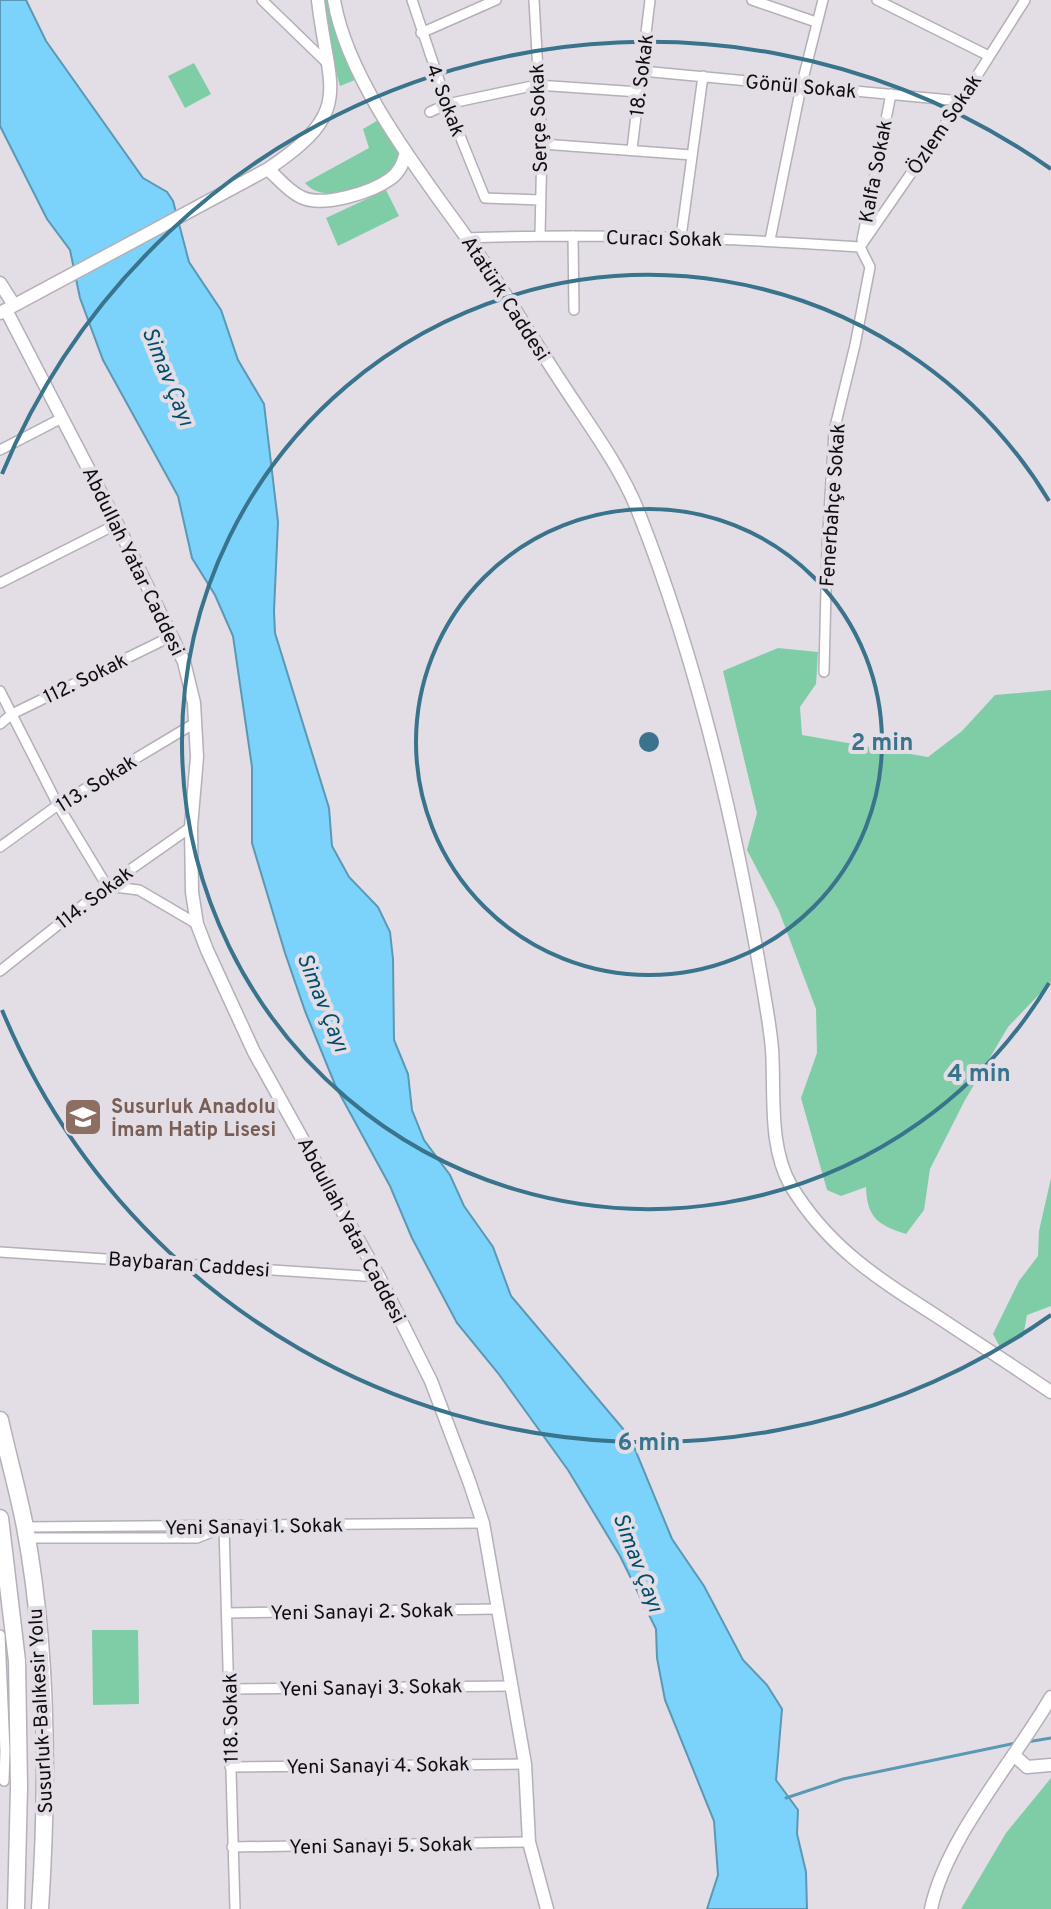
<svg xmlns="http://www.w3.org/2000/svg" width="1051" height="1909" font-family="Overpass,sans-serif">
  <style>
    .green { fill: #7fcda7 }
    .water { fill: #7bd3fb; stroke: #5b98b4; stroke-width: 2 }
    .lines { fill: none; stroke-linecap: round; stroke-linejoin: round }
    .stream { stroke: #5b98b4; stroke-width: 3 }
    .street-casing { stroke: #b5afb8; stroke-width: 12 }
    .secondary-casing { stroke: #b5afb8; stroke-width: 15 }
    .highway-casing { stroke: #b5afb8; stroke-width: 19 }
    .street { stroke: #fff; stroke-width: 9 }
    .secondary { stroke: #fff; stroke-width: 12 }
    .highway { stroke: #fff; stroke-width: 16 }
    .ring { fill: none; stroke: #39748c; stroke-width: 4 }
    .labels { text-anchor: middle; stroke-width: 8; stroke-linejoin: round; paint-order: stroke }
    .street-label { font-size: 20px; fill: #0f0d10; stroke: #e3dde6 }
    .education-label { font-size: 20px; font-weight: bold; fill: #785e54; stroke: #e3dde6; text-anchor: start }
    .water-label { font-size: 22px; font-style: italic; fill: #004e69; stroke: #e3dde6 }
    .centre { fill: #39748c; stroke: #e3dde6; stroke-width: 4 }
    .ring-label { font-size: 24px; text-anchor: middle; font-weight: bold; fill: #39748c; stroke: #e3dde6; stroke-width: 8; stroke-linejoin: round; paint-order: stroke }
  </style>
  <rect width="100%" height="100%" fill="#e3dde6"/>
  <path class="green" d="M322,0H328L335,33L355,80L340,86L327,40Z
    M194,63L211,94L185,108L168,76Z
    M380,119L399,152V157L392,172C370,183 325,207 305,183L369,148L363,129Z
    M386,190L399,216L338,246L326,218Z
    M778,648L818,652L816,684L800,707L802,735L928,757L962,731L995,695L1051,690V982L1008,1027L965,1100L930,1169L924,1210L906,1234C878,1225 867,1218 866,1187L841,1196L827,1190L801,1098L817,1053L816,1009L779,911L747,850L757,813L723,671Z
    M1051,1178V1306L1027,1315L1023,1337L1000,1347L993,1334L1019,1281L1038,1256L1039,1231Z
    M92,1630H138L139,1704L93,1705Z
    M1051,1778V1909H961L1006,1833Z"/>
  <path class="water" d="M0,0H26L46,41L143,178L167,192L173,201L189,262L221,310L238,360L264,404L278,522L274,611L275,633L329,808L332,846L349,877L378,907L390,932L393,959L394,1040L408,1074L412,1110L424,1140L450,1175L464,1206L493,1247L511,1296L630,1437L672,1539L704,1586L743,1660L767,1685L782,1709L776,1780L798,1810L797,1834L806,1872L807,1909H707L718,1875L714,1821L665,1700L657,1658L656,1629L620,1556L568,1470L498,1373L457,1323L412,1238L390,1186L336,1087L305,1011L285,953L252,843V767L233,636L215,595L192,558L178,496L103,360L80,298L70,250L47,219L0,126Z"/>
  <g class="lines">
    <path class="stream" d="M1027,1742L1051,1738
      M786,1798L843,1779L1016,1743"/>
    <defs>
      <path id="street" d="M262,0L327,63
        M412,0L447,104L485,198L540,200
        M534,0L542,144L540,235
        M752,0L816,22
        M877,0L989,56
        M421,33L496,0
        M642,71L961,101
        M430,112L447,104L537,85L639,92
        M542,144L692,155
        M632,149L650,0
        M573,236L574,310
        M681,237L703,76
        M467,238C598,233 729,238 860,247
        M770,240L801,87L823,0
        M862,240L891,94
        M860,247L961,101L1025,0
        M0,450L62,418
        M0,583L117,524
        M824,672L827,548L834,431L855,345L870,267L860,247
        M0,691L58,805L107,886L139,890L197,924
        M0,724L12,714L172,636
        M0,847L58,805L195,723
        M0,971L107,886L191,827
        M0,1252L379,1277
        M25,1527L483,1523
        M224,1527L235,1909
        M27,1538H197L217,1530
        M227,1613L498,1609
        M0,1635L5,1751L4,1781
        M230,1689L512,1686
        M230,1767L525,1764
        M232,1847L529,1842"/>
      <path id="secondary" d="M334,0C347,79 418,170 464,234C499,282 530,335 563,385C589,425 620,466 638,511C697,660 734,818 761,976C765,1000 770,1025 772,1049C775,1093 768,1146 791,1186C828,1247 877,1278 935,1315C974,1341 1013,1366 1051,1392
        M268,169C279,179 288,191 301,197C323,208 372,192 390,179C400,172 403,163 406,152
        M0,283L14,305
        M6,310L117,524L184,662L194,703L197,757L191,827L192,892L197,924L207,950L254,1052L379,1277L431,1381L469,1481L483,1523L525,1764L529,1842L547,1909
        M0,313L268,169C356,110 328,90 318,0
        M1015,1756L1027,1767L1051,1765
        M931,1909C946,1838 1014,1761 1051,1697"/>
      <path id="highway" d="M0,1420C8,1456 18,1491 25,1527C48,1649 48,1786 40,1909
        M0,1518L17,1661L19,1787L16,1909"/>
    </defs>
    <use href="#street" class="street-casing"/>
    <use href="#secondary" class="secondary-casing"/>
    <use href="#highway" class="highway-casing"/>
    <use href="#street" class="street"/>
    <use href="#secondary" class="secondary"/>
    <use href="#highway" class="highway"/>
  </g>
  <g class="ring">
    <circle cx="649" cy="742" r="233"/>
    <path d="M1049 983A467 467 0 1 1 1049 501"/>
    <path d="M1051 1315A700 700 0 0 1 2 1010M2 474A700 700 0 0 1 1051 169"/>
  </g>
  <defs>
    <symbol id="school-square" viewBox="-11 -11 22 22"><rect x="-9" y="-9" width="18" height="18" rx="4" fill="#8d6e63" stroke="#e3dde6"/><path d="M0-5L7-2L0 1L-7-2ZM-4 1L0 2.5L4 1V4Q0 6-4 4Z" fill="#fff"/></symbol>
  </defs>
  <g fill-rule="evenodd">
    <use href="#school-square" x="61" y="1095" width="44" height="44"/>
  </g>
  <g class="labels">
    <g class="street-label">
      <text transform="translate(641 75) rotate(-83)" y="7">18. Sokak</text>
      <text transform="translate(801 86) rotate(5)" y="7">Gönül Sokak</text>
      <text transform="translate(446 100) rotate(69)" y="7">4. Sokak</text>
      <text transform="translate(538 118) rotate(-92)" y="7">Serçe Sokak</text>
      <text transform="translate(944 124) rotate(-56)" y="7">Özlem Sokak</text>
      <text transform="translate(875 171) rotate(-79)" y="7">Kalfa Sokak</text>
      <text transform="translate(664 238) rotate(1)" y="7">Curacı Sokak</text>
      <text transform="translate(506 298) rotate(57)" y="7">Atatürk Caddesi</text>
      <text transform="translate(832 505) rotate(-86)" y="7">Fenerbahçe Sokak</text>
      <text transform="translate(134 561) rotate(64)" y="7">Abdullah Yatar Caddesi</text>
      <text transform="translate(85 678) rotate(-26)" y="7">112. Sokak</text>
      <text transform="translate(96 783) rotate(-32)" y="7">113. Sokak</text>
      <text transform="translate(94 897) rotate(-37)" y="7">114. Sokak</text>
      <text transform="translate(352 1230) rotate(62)" y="7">Abdullah Yatar Caddesi</text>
      <text transform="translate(189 1264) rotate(4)" y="7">Baybaran Caddesi</text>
      <text transform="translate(254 1526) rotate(-1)" y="7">Yeni Sanayi 1. Sokak</text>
      <text transform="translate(362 1611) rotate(-1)" y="7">Yeni Sanayi 2. Sokak</text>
      <text transform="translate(371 1687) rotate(-1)" y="7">Yeni Sanayi 3. Sokak</text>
      <text transform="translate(40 1711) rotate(-93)" y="7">Susurluk-Balıkesir Yolu</text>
      <text transform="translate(230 1718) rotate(-91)" y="7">118. Sokak</text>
      <text transform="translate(378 1765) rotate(-1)" y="7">Yeni Sanayi 4. Sokak</text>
      <text transform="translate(381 1845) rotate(-1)" y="7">Yeni Sanayi 5. Sokak</text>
    </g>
    <g class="education-label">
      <text x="111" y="1113">Susurluk Anadolu<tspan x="111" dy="23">İmam Hatip Lisesi</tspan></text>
    </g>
    <g class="water-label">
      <text transform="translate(169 376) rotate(68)" y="8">Simav Çayı</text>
      <text transform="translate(324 1002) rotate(68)" y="8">Simav Çayı</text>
      <text transform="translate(639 1562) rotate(69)" y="8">Simav Çayı</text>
    </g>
  </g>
  <circle cx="649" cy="742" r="12" class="centre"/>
  <g class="ring-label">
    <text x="882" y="750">2 min</text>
    <text x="979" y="1081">4 min</text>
    <text x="649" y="1450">6 min</text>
  </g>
</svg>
